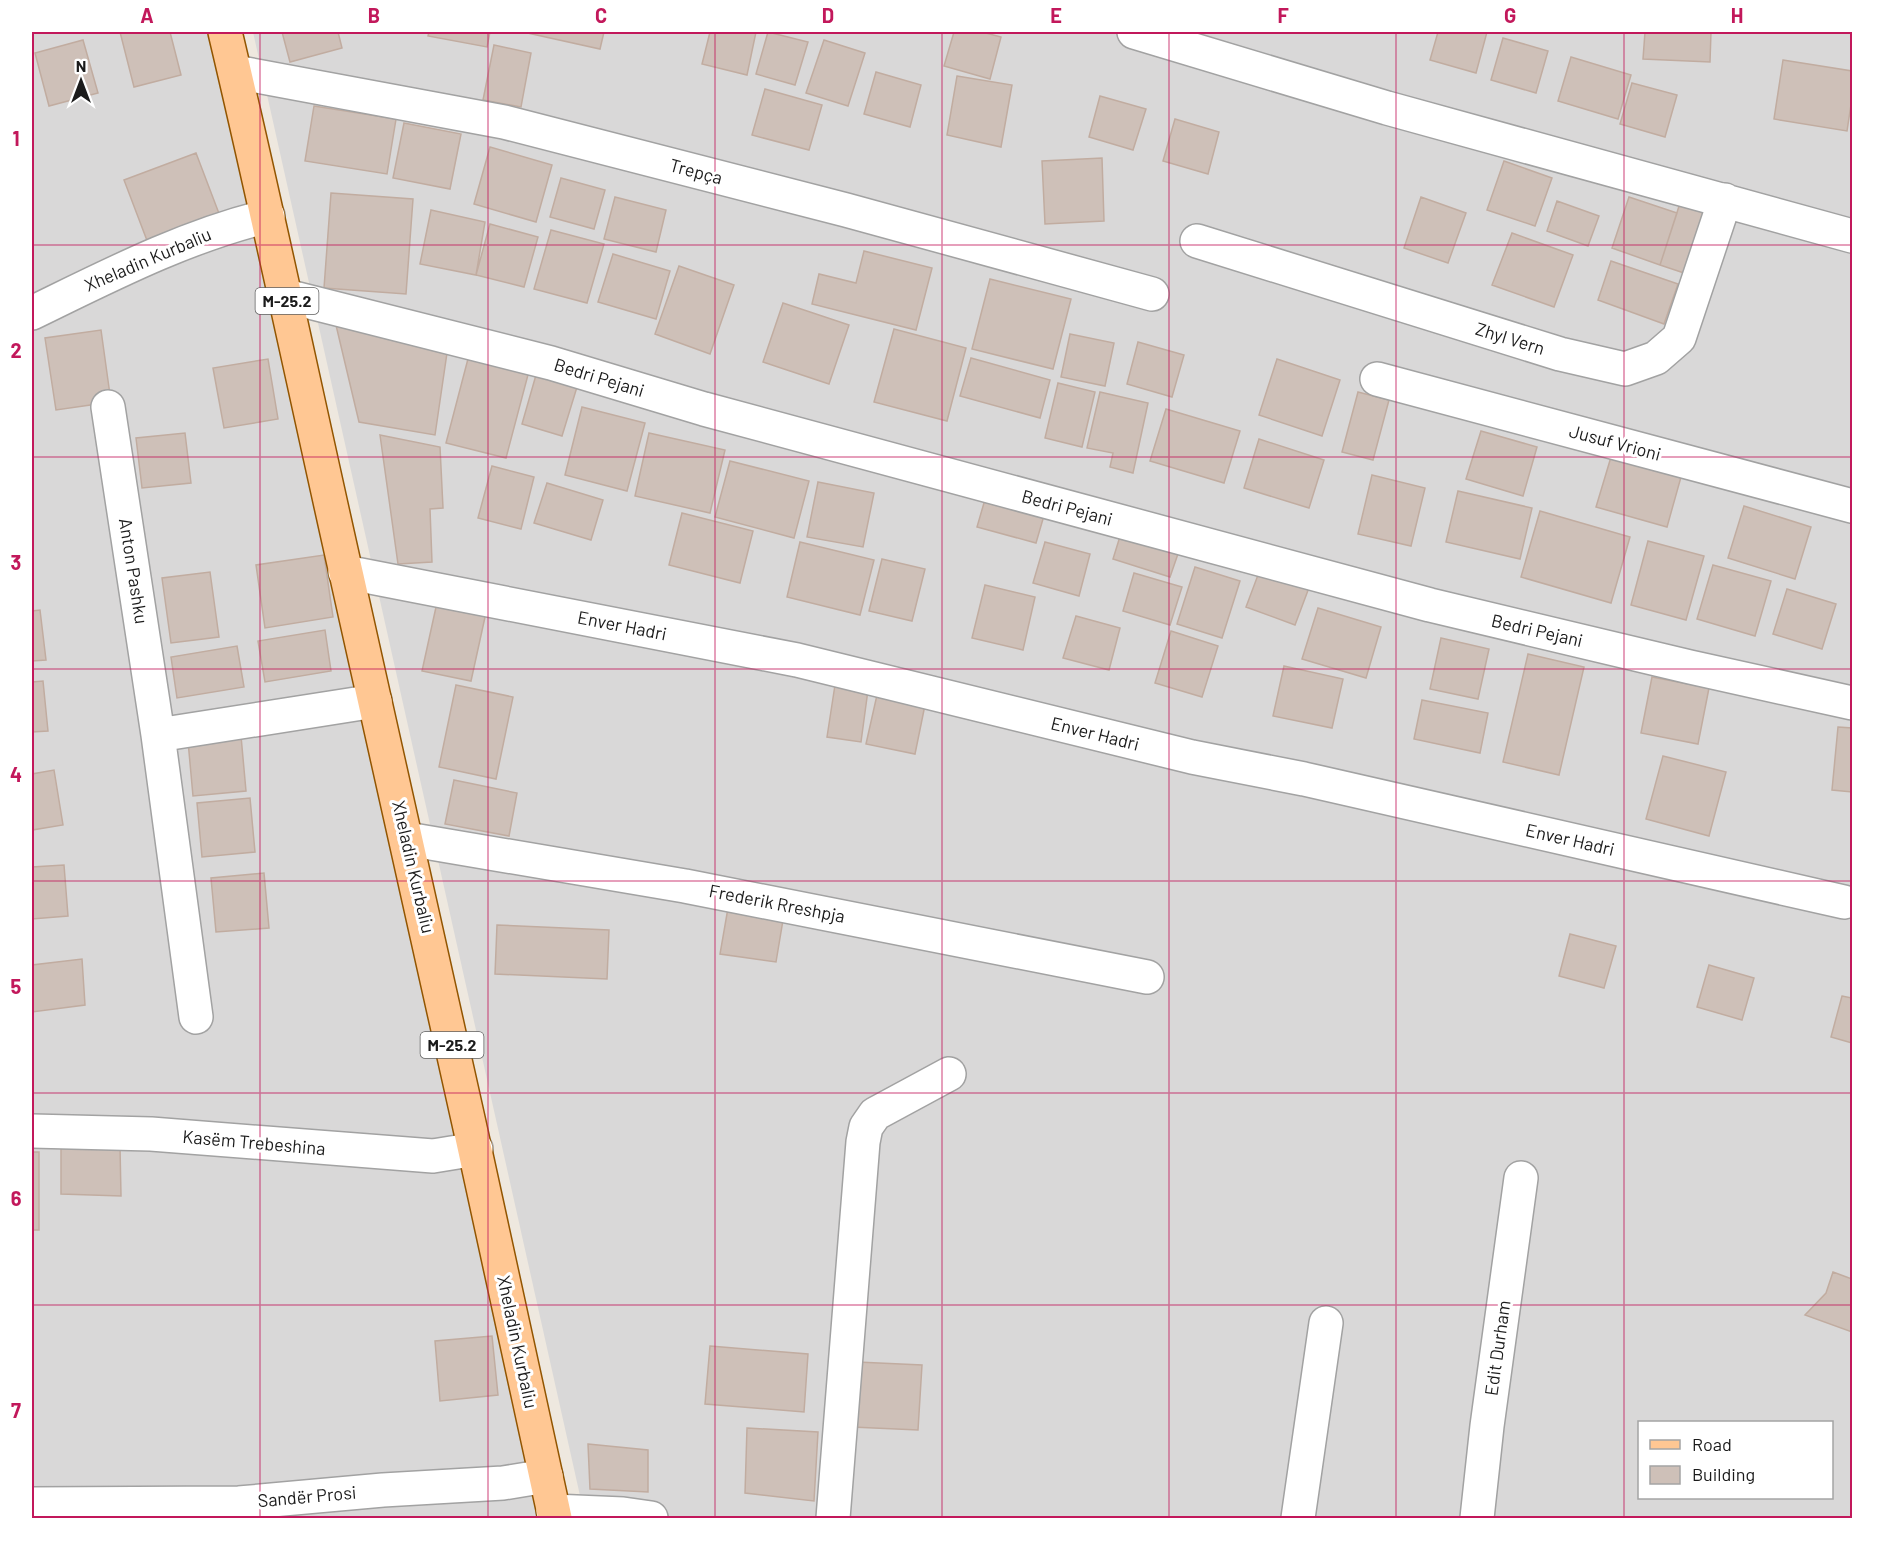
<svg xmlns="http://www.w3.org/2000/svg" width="1884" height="1550" font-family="Barlow,sans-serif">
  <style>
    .residential { fill: #d9d8d8; fill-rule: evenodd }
    .building { fill: #cec0b8; stroke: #c1aca0; stroke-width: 1.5 }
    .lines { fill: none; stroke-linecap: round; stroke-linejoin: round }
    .minor-casing { stroke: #a2a2a2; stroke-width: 36 }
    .major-casing { stroke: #925500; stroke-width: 36 }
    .minor { stroke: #fff; stroke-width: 33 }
    .major { stroke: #ffc793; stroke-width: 33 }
    .grid { fill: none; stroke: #c2185b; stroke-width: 1.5; stroke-opacity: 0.55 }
    .labels { text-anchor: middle; stroke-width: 6; stroke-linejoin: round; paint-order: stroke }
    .shield { fill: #fff; stroke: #5f5f5f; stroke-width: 1.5 }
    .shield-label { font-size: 16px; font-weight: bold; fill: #1b1b1b }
    .street-label { font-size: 18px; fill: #1b1b1b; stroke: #fff }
    .neatline { fill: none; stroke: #c2185b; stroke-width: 2 }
    .grid-label { font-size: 20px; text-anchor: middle; font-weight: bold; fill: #c2185b }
  </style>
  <rect width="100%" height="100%" fill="#eee8df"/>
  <path class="residential" d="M32,32H211L545,1518H32Z
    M253,32H1852V1518H585ZM1640,1422H1832V1498H1640Z"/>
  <path class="building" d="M120,32H170L181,75L134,87Z
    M282,32H338L342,48L290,62Z
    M429,32H490L487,47L428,36Z
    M523,32H604L600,49Z
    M710,32H756L747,75L702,64Z
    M768,32L808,42L795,85L756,74Z
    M954,32H982L1001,37L990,79L944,66Z
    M1438,32H1487L1476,73L1430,60Z
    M1645,32H1711L1710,62L1643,59Z
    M1503,38L1548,51L1536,93L1491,80Z
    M83,40L98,93L49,106L35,53Z
    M824,40L865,53L848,106L806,93Z
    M494,45L531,53L521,107L483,100Z
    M1571,57L1631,75L1618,119L1558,101Z
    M1783,60L1852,71V98L1847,131L1774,119Z
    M876,72L921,85L910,127L864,114Z
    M957,76L1012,85L1001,147L947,135Z
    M1632,83L1677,95L1665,137L1620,124Z
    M765,89L822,105L809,150L752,135Z
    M1100,96L1146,109L1133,150L1089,137Z
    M314,106L396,119L387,174L305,161Z
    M1175,119L1219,132L1208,174L1163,161Z
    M404,123L461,134L450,189L393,178Z
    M490,147L552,165L536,222L474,204Z
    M196,153L223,224L151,251L124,180Z
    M1102,158L1104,221L1045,224L1042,161Z
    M1504,161L1552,178L1535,226L1487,210Z
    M561,178L605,190L594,229L550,217Z
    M331,193L413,199L406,294L324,288Z
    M615,197L666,210L656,252L604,239Z
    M1421,197L1466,213L1448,263L1404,248Z
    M1629,197L1677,213L1660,265L1612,248Z
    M1682,197L1712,207L1690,275L1660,265Z
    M1557,201L1599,216L1588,246L1547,231Z
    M431,210L485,222L476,275L420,264Z
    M490,224L538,237L524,287L476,275Z
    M551,230L604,244L587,303L534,289Z
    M1512,233L1573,255L1554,307L1492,285Z
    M864,251L932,268L916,330L812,304L819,274L856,283Z
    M613,254L670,271L656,319L598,302Z
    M1611,261L1678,284L1664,324L1598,300Z
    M679,266L734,285L710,354L655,334Z
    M990,279L1071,299L1053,369L972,349Z
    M783,303L849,325L829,384L763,362Z
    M335,321L448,346L435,435L359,422Z
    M894,329L966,348L947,421L874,402Z
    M101,330L111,402L56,410L45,338Z
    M1070,334L1114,343L1105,386L1061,377Z
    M1138,342L1184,355L1172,397L1127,384Z
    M469,355L529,371L506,458L446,443Z
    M971,358L1050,380L1040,418L960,396Z
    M268,359L278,419L224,428L213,368Z
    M1277,359L1340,380L1322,436L1259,415Z
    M536,375L577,387L562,436L522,424Z
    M1058,383L1095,392L1082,447L1045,438Z
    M1100,392L1148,403L1133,473L1110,467L1113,453L1087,448Z
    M1358,392L1389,400L1373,460L1342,452Z
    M582,407L645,423L627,491L565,475Z
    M1166,409L1240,431L1224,483L1150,461Z
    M1481,431L1537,447L1523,496L1466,479Z
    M185,433L191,483L142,488L136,438Z
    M649,433L725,450L710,513L635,496Z
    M380,435L440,447L443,508L430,509L432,562L398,564Z
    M1259,439L1324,460L1309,508L1244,488Z
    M1611,457L1681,477L1667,527L1596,507Z
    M730,461L809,481L794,538L715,517Z
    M492,466L534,477L521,529L478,518Z
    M1372,475L1425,488L1411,546L1358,534Z
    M818,482L874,493L863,547L807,537Z
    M547,483L603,500L591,540L534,523Z
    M1458,491L1532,508L1520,559L1446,542Z
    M986,496L1045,512L1036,543L977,527Z
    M1744,506L1811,527L1795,579L1728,558Z
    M1540,511L1630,537L1611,603L1521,577Z
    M682,513L753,531L740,583L669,565Z
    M1122,530L1180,548L1170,577L1113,559Z
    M1648,541L1704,556L1686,620L1631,605Z
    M800,542L874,560L860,615L787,597Z
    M1045,542L1090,554L1079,596L1033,583Z
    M324,555L333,617L265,628L256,565Z
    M882,559L925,569L912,621L869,611Z
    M1713,565L1771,581L1755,636L1697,619Z
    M1195,567L1240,581L1222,638L1177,624Z
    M1261,567L1310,585L1295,625L1246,607Z
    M210,572L219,637L171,643L162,578Z
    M1134,573L1182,587L1170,625L1123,611Z
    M985,585L1035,597L1023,650L972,638Z
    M1787,589L1836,604L1822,649L1773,634Z
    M438,598L487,608L471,681L422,671Z
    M1318,608L1381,627L1366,678L1302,659Z
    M40,610L46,660L32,661V611Z
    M1076,616L1120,628L1109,670L1063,658Z
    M325,630L331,671L265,682L258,641Z
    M1171,631L1218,646L1202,697L1155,683Z
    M1441,638L1489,649L1478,699L1430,689Z
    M237,646L244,687L177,698L171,657Z
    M1528,654L1584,667L1559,775L1503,762Z
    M1284,666L1343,679L1332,728L1273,716Z
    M1652,677L1709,688L1698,744L1641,733Z
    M43,681L48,731L32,732V682Z
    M456,685L513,697L496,779L439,767Z
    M835,685L868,690L861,742L827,737Z
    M877,695L925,705L915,754L866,744Z
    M1422,700L1488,713L1480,753L1414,739Z
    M1838,727L1852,728V792L1832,790Z
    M241,736L246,791L193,796L188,741Z
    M1663,756L1726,772L1709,836L1646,819Z
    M54,770L63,825L32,830V774Z
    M454,780L517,793L509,836L445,824Z
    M250,798L255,852L202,857L197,803Z
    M64,865L68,916L32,919V867Z
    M264,873L269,928L216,932L211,878Z
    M728,908L783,920L776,962L720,954Z
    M497,925L609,930L607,979L495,974Z
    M1570,934L1616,946L1604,988L1559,976Z
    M82,959L85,1005L32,1012V965Z
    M1709,965L1754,978L1742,1020L1697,1007Z
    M1842,996L1852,998V1043L1831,1037Z
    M61,1146L120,1147L121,1196L61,1194Z
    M32,1152H39V1230H32Z
    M1833,1272L1852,1279V1332L1805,1315L1826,1293Z
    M492,1336L498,1395L440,1401L435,1341Z
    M710,1346L808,1354L804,1412L705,1404Z
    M857,1362L922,1365L918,1430L852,1427Z
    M747,1428L818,1432L814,1501L745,1493Z
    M588,1444L648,1450V1492L590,1489Z"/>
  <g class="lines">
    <defs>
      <path id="minor" d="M1134,32L1387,108L1852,236
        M235,72L504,122L846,210L1152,294
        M1197,241L1560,354L1625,369L1656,358L1679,338L1725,200
        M286,296L551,363L704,409L1430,605L1690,667L1852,703
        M32,313C108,276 185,236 268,216
        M1377,379L1852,506
        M108,407L158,735L196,1017
        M345,572L797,660L1192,757L1304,779L1844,902
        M158,735L375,701
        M407,839L685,886L1147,977
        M32,1131L151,1134L433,1156L476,1149
        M32,1504L239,1503L383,1490L503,1483L546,1476
        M553,1511L623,1514L651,1518
        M833,1518L863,1142L866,1127L875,1114L949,1074
        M1298,1518L1326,1323
        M1477,1518L1487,1426L1521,1178"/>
      <path id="major" d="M225,32C268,213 306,395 347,577C417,890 488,1204 555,1518"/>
    </defs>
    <use href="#minor" class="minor-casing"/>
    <use href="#major" class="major-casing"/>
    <use href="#minor" class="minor"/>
    <use href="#major" class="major"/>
  </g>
  <path class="grid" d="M260,32V1518M488,32V1518M715,32V1518M942,32V1518M1169,32V1518M1396,32V1518M1624,32V1518M32,245H1852M32,457H1852M32,669H1852M32,881H1852M32,1093H1852M32,1305H1852"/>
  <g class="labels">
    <g class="shield">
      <rect x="255.5" y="288" width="63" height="26" rx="4.5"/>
      <rect x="420.5" y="1032" width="63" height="26" rx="4.5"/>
    </g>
    <g class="shield-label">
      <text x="287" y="307">M-25.2</text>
      <text x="452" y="1051">M-25.2</text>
    </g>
    <g class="street-label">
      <text transform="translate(696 172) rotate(15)" y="6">Trepça</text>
      <text transform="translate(148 260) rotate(-23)" y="6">Xheladin Kurbaliu</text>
      <text transform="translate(1510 339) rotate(17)" y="6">Zhyl Vern</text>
      <text transform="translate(599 378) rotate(17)" y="6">Bedri Pejani</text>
      <text transform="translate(1615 443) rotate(15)" y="6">Jusuf Vrioni</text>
      <text transform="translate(1067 508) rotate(15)" y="6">Bedri Pejani</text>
      <text transform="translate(133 571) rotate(81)" y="6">Anton Pashku</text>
      <text transform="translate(622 626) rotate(11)" y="6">Enver Hadri</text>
      <text transform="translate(1537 631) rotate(13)" y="6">Bedri Pejani</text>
      <text transform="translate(1095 734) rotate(14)" y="6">Enver Hadri</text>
      <text transform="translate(1570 840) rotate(13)" y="6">Enver Hadri</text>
      <text transform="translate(413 867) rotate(77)" y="6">Xheladin Kurbaliu</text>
      <text transform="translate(777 904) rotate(11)" y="6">Frederik Rreshpja</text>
      <text transform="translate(254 1143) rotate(5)" y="6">Kasëm Trebeshina</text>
      <text transform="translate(517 1342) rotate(78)" y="6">Xheladin Kurbaliu</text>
      <text transform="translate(1498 1348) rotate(-82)" y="6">Edit Durham</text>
      <text transform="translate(307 1497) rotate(-5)" y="6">Sandër Prosi</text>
    </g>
  </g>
  <rect width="1884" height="1550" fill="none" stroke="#ffffff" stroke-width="66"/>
  <rect x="1638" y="1421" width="195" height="78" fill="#ffffff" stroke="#a4a4a4" stroke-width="1.5"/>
  <rect x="1650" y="1440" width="30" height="9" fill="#ffc793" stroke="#a4a4a4" stroke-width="1.5"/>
  <text x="1692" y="1451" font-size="18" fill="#1b1b1b">Road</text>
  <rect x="1650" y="1466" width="30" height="18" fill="#cec0b8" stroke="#a4a4a4" stroke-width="1.5"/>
  <text x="1692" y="1481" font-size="18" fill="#1b1b1b">Building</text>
  <g transform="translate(81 81)" stroke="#ffffff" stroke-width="4.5" paint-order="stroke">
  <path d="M0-4.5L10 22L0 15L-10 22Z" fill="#1b1b1b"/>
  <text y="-9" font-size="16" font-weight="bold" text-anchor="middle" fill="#1b1b1b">N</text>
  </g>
  <rect x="33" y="33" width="1818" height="1484" class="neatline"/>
  <g class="grid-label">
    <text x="147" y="23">A</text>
    <text x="374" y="23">B</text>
    <text x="601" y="23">C</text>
    <text x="828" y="23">D</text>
    <text x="1056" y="23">E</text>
    <text x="1283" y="23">F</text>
    <text x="1510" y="23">G</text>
    <text x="1737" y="23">H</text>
    <text x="16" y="146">1</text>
    <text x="16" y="358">2</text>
    <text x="16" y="570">3</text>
    <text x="16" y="782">4</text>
    <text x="16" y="994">5</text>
    <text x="16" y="1206">6</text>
    <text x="16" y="1418">7</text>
  </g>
</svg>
